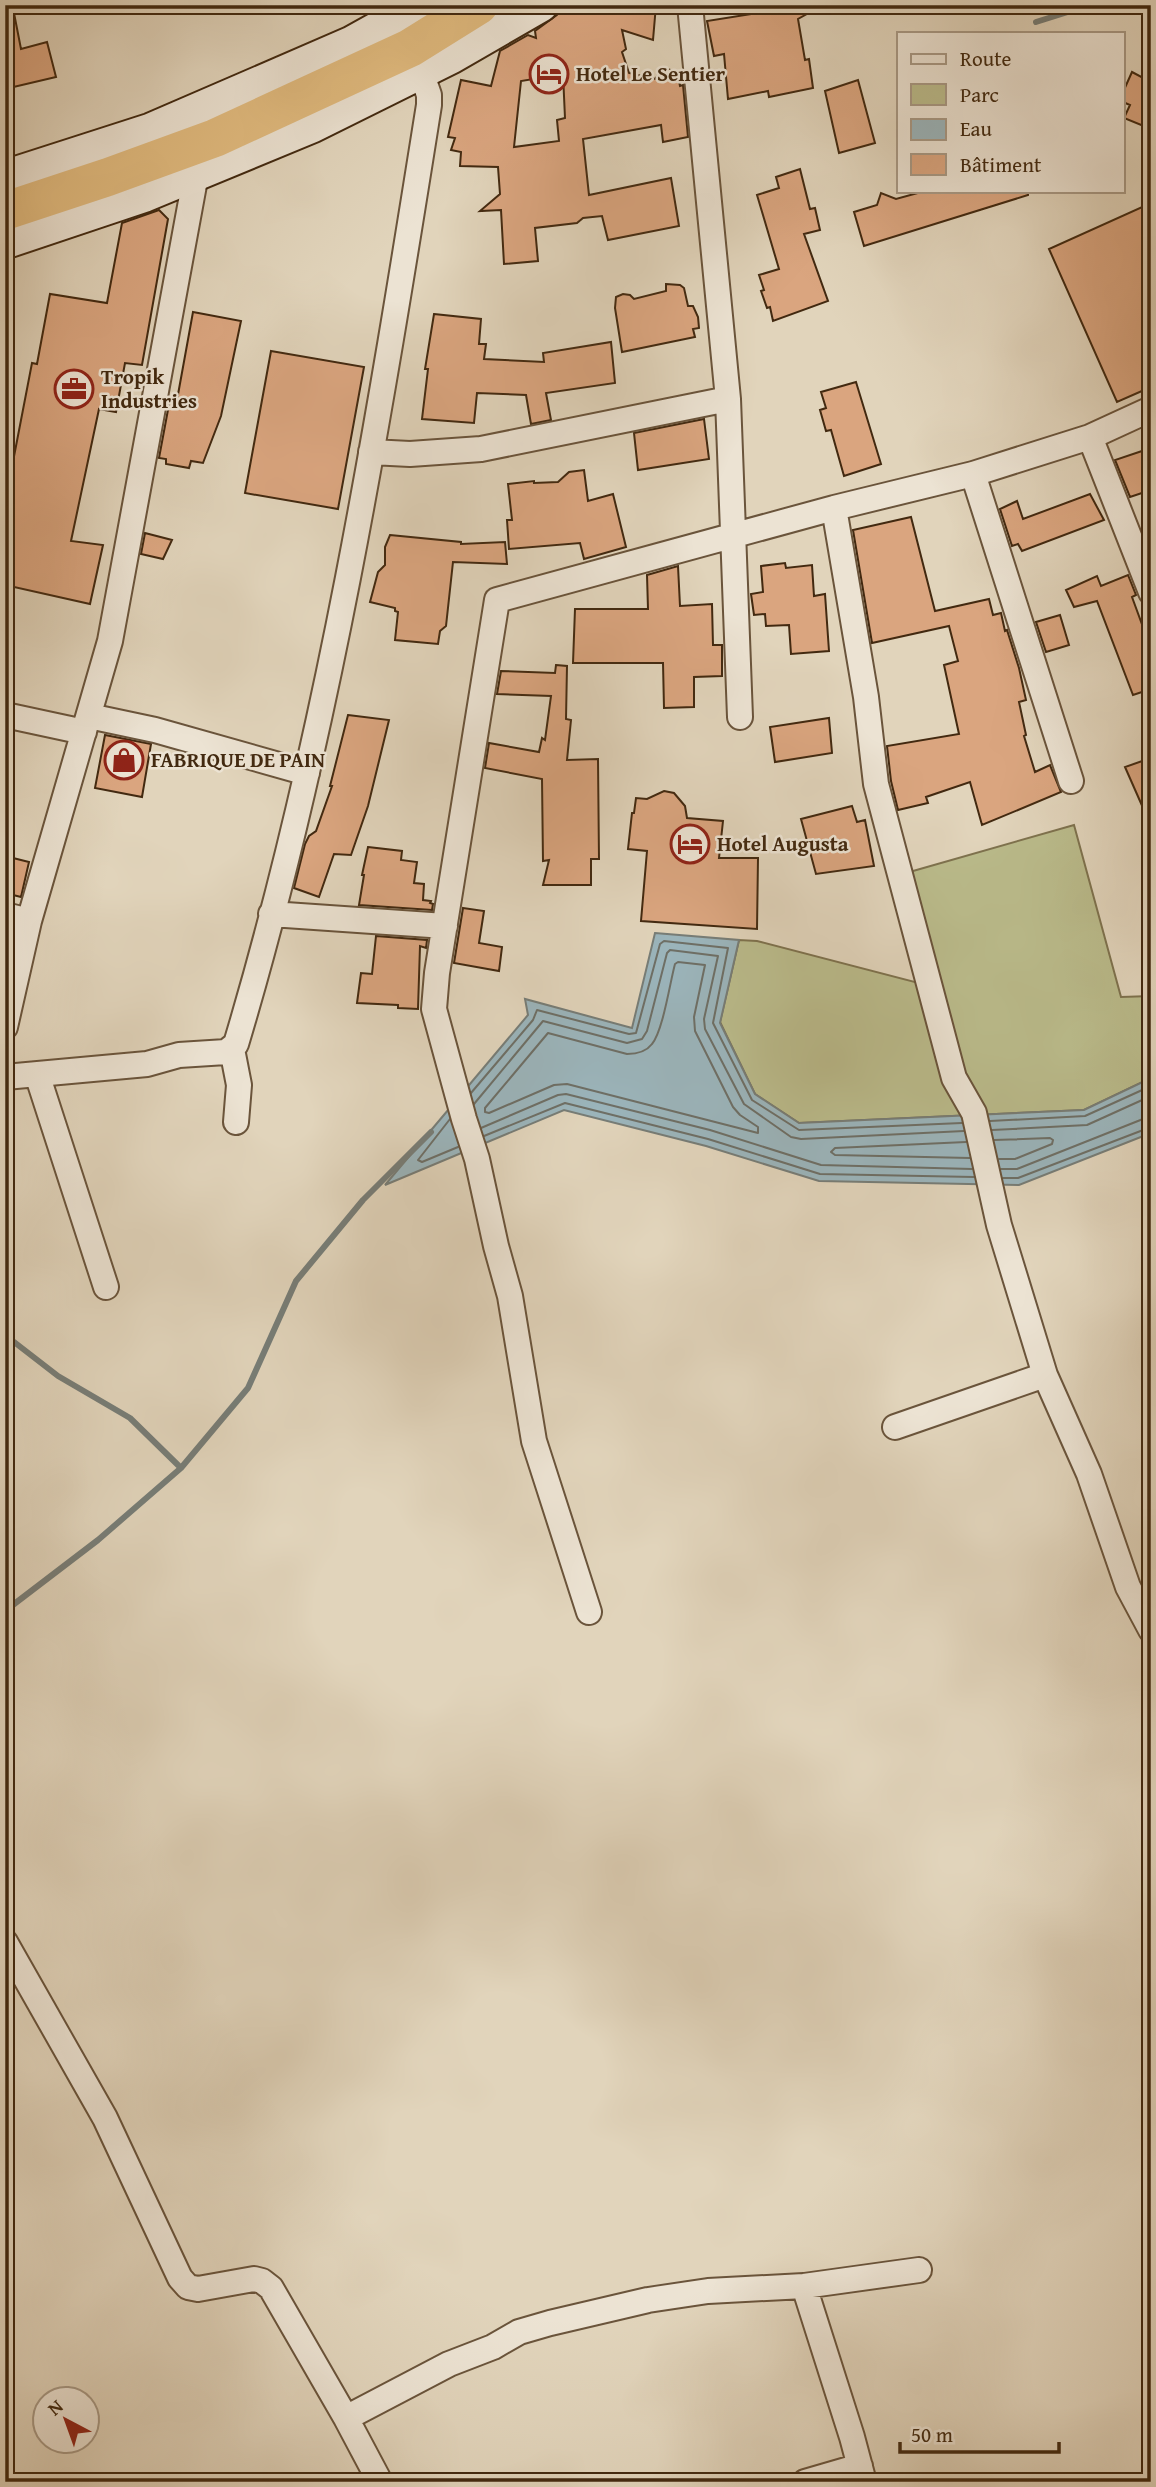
<svg xmlns="http://www.w3.org/2000/svg" width="1156" height="2487" font-family="'Gentium Book Plus',serif">
  <style>
    .green { fill: #babb8b; stroke: #7e724e; stroke-width: 2 }
    .water { fill: #9bb5bc; stroke: #777d77; stroke-width: 2 }
    .lines { fill: none; stroke-linecap: round; stroke-linejoin: round }
    .shore { stroke: #6e6f66; stroke-width: 2 }
    .stream { stroke: #777d77; stroke-width: 6 }
    .building { fill: #daa57f; stroke: #422910; stroke-width: 2; fill-rule: evenodd }
    .minor-casing { stroke: #6a543b; stroke-width: 28 }
    .secondary-casing { stroke: #422910; stroke-width: 37 }
    .trunk-casing { stroke: #422910; stroke-width: 42 }
    .minor { stroke: #ece3d3; stroke-width: 24 }
    .secondary { stroke: #ece3d3; stroke-width: 33 }
    .trunk { stroke: #e0ba7e; stroke-width: 38 }
    .labels { text-anchor: middle; stroke-width: 5; stroke-linejoin: round; paint-order: stroke }
    .poi-label { font-size: 21px; font-weight: bold; fill: #422910; stroke: #ece3d3; text-anchor: start }
  </style>
  <rect width="100%" height="100%" fill="#e1d4bb"/>
  <filter id="stains"><feTurbulence type="fractalNoise" baseFrequency=".00286" numOctaves="4"/><feColorMatrix values="0 0 0 0 .2 0 0 0 0 .09 0 0 0 0 .02 0 0 0 .5 -.17"/></filter>
  <radialGradient id="worn" r=".72"><stop offset=".6" stop-color="#630" stop-opacity="0"/><stop offset="1" stop-color="#630" stop-opacity=".3"/></radialGradient>
  <path class="green" d="M1074,825L1121,997L1151,996V1078L1084,1110L799,1123L755,1094L720,1022L739,940L757,941L926,985L906,873Z"/>
  <path class="water" d="M655,933L739,940L720,1023L755,1094L799,1123L1084,1110L1151,1078V1133L1019,1185L819,1181L706,1146L564,1110L385,1185L528,1015L525,999L632,1028Z"/>
  <g class="lines">
    <path class="shore" d="M678,962L705,965L694,1017L695,1031L733,1107L740,1115L758,1127V1133L567,1084L554,1085L489,1113L485,1112V1108L548,1033L627,1054C637,1054 646,1052 652,1044C663,1031 670,982 675,964Z
      M471,1093L533,1020L537,1010L629,1034L636,1033L660,944L664,941L728,948L713,1023L752,1100L799,1130L962,1123
      M474,1104L543,1021L627,1043L642,1039L647,1031L667,953L670,950L718,956L704,1019L705,1029L744,1104L791,1137L801,1139L964,1131
      M450,1119L418,1160L422,1162L458,1147
      M990,1121L1085,1116L1151,1086
      M481,1128L558,1095L566,1094L710,1130L821,1165L972,1169
      M992,1130L1087,1125L1151,1096
      M484,1136L565,1103L708,1139L820,1174L974,1177
      M994,1140L1050,1138L1053,1140L1052,1144L1015,1159H999
      M966,1142L835,1148L831,1152L835,1155L970,1158
      M1001,1169H1017L1143,1119L1151,1118
      M1003,1178H1018L1151,1127"/>
    <path class="stream" d="M1036,22L1090,5
      M5,1335L58,1376L130,1418L181,1468
      M5,1611L98,1540L181,1468L248,1388L296,1281L363,1200L431,1132"/>
  </g>
  <path class="building" d="M560,5H656L653,40L622,30L626,49L622,52L629,73L655,79L664,68L677,72L680,86L683,85L688,137L663,142L661,125L583,139L589,195L671,178L679,226L608,240L602,216L583,218L577,223L535,228L538,261L504,264L501,210L480,211L500,194L498,167L460,166L461,152L451,150L455,138L448,137L461,80L491,86L500,51L528,35L536,38L535,31L557,15ZM563,74L565,118L557,120L559,141L514,147L521,81Z
    M763,5H823L798,19L805,60L809,59L813,88L769,97L768,91L728,99L724,54L714,56L707,21L764,12Z
    M13,8L21,49L47,42L56,77L5,89V9Z
    M1132,72L1151,82V129L1124,118L1130,105L1123,102V92Z
    M858,80L875,143L839,153L825,91Z
    M800,169L810,209L815,208L820,230L804,234L828,301L773,321L770,307L767,308L761,291L764,290L759,275L779,269L757,195L779,188L776,177Z
    M925,191H1028V195L864,246L854,212L877,205L881,193L896,199Z
    M1151,203V387L1117,402L1049,249Z
    M159,210L168,219L142,365L125,363L116,412L99,409L71,541L103,545L90,604L5,585V503L32,363L37,364L50,294L107,303L122,223Z
    M666,284L680,285L684,288L688,306H693L698,317L699,328L693,329L695,337L622,352L615,308L616,297L623,294L630,295L634,299L666,291Z
    M193,312L241,321L221,416L203,463L191,461L189,468L166,464V459L159,458L170,399L177,400Z
    M434,314L481,319L479,344H486L484,359L544,362L543,353L611,342L615,383L546,393L551,420L531,424L526,395L477,393L474,423L422,419L428,369H425Z
    M271,351L364,367L338,509L245,493Z
    M856,382L881,464L844,476L831,430L826,431L820,410L826,408L821,392Z
    M704,419L709,459L638,470L634,433Z
    M1151,448V490L1130,497L1115,460Z
    M584,470L588,501L613,494L626,547L584,559L580,543L509,549L507,520H512L508,484L534,481V483L558,482L569,472Z
    M1090,494L1104,520L1022,551L1018,544L1012,546L1000,509L1017,501L1023,519Z
    M911,517L935,611L989,599L993,615L1001,613L1005,631L1007,630L1019,668L1026,700L1019,702L1026,735L1024,736L1035,772L1050,765L1061,792L982,825L970,782L926,797L928,803L898,810L891,781L887,746L959,734L944,665L958,661L949,626L872,643L853,530Z
    M145,533L172,540L163,559L141,554Z
    M390,535L461,542V544L505,542L507,564L453,562L446,626L440,631L438,644L395,640L398,612L395,611V608L370,602L378,572L385,565V547Z
    M785,563L786,568L812,565L814,596L825,594L829,651L791,654L789,625L766,626L765,614L754,615L751,594L763,592L761,566Z
    M678,566L680,606L712,604L713,645H722V676L694,677V707L664,708L663,663H573L575,609H648L647,575Z
    M1128,575L1136,595L1132,597L1151,649V689L1133,695L1097,601L1074,607L1066,590L1097,576L1101,586Z
    M1060,615L1069,645L1046,652L1036,622Z
    M556,665L567,666L566,719L571,720L567,760L598,759L599,859H591V885H543L549,860L543,861L542,779L485,768L489,743L539,752L542,738L545,740L551,696L497,694L501,671L555,673Z
    M348,715L389,720L368,806L351,855L334,854L319,897L294,888L305,844L309,836L316,831L332,786H330Z
    M829,718L832,753L775,762L770,727Z
    M105,735L151,744L142,797L95,788Z
    M1151,758V826L1125,767Z
    M664,791L674,793L685,806L687,818L723,821L719,858H758L757,929L641,921L647,851L628,849L632,813H634L636,798L647,799Z
    M852,806L857,822L865,820L874,866L816,874L801,819Z
    M368,847L402,851L401,860L417,862L414,883L424,884L423,900L431,901L430,903L433,904L432,910L359,905L364,875H362Z
    M5,856L29,862L21,897L5,893Z
    M463,908L484,911L479,943L502,947L499,971L454,963Z
    M376,936L427,940L426,948L420,946L418,1009L398,1008V1005L357,1003L361,973L372,974Z"/>
  <g class="lines">
    <defs>
      <path id="minor" d="M690,5L728,399L740,717
        M1090,437L1151,592
        M371,452L410,454L481,449L728,399
        M973,474L1071,781
        M834,508L866,697L876,784L954,1078L974,1113L999,1225L1045,1375L1089,1474L1128,1587L1151,1630
        M5,715L84,732
        M89,716L155,730L307,773
        M271,914L445,926
        M5,915L29,921
        M5,1027L29,921L110,641L196,174
        M232,1049L239,1085L236,1122
        M37,1074L106,1287
        M5,1077L147,1064L179,1055L226,1052L236,1044C327,740 379,419 429,105V95L421,72
        M895,1427L1045,1375
        M589,1612L534,1441L510,1296L496,1246L477,1159L464,1119L434,1009L437,973L497,600L834,508L973,474L1090,437L1151,409
        M5,1942L105,2118L180,2278L188,2287L198,2289L254,2279L262,2281L271,2288L346,2418L380,2482
        M804,2286L852,2437L864,2482
        M346,2418L449,2364L493,2347L519,2332L550,2323L648,2300L708,2291L804,2286L919,2270
        M805,2482L860,2466"/>
      <path id="secondary" d="M5,177L151,130L352,43L420,5
        M5,242L145,195L312,126L451,57L541,5"/>
      <path id="trunk" d="M5,211L108,177L215,138L410,48L479,5"/>
    </defs>
    <use href="#minor" class="minor-casing"/>
    <use href="#secondary" class="secondary-casing"/>
    <use href="#trunk" class="trunk-casing"/>
    <use href="#minor" class="minor"/>
    <use href="#secondary" class="secondary"/>
    <use href="#trunk" class="trunk"/>
  </g>
  <defs>
    <symbol id="hotel-ring" viewBox="-11 -11 22 22"><circle r="9.5" fill="#ece3d3" stroke="#8f2418" stroke-width="1.5"/><path d="M-6-4.5h1.5V1H6V5H4.5V3h-9V5H-6ZM-4 0a1.8 1.8 0 1 1 3.6 0ZM.5 0V-2.5h3Q6-2.5 6 0Z" fill="#8f2418"/></symbol>
    <symbol id="office-ring" viewBox="-11 -11 22 22"><circle r="9.5" fill="#ece3d3" stroke="#8f2418" stroke-width="1.5"/><path d="M-6-3h4V-5.5h4V-3h4V5H-6ZM-1-4.5V-3h2v-1.5ZM-6 0V1H6V0Z" fill="#8f2418"/></symbol>
    <symbol id="shop-ring" viewBox="-11 -11 22 22"><circle r="9.5" fill="#ece3d3" stroke="#8f2418" stroke-width="1.5"/><path d="M-5-2.5h2.3a2.7 3.5 0 0 1 5.4 0H5L5.5 6h-11ZM-1.5-2.5h3a1.5 2.3 0 0 0-3 0Z" fill="#8f2418"/></symbol>
  </defs>
  <g fill-rule="evenodd">
    <use href="#hotel-ring" x="527" y="52" width="44" height="44"/>
    <use href="#office-ring" x="52" y="367" width="44" height="44"/>
    <use href="#shop-ring" x="102" y="738" width="44" height="44"/>
    <use href="#hotel-ring" x="668" y="822" width="44" height="44"/>
  </g>
  <g class="labels">
    <g class="poi-label">
      <text x="576" y="81">Hotel Le Sentier</text>
      <text x="101" y="384">Tropik<tspan x="101" dy="24">Industries</tspan></text>
      <text x="151" y="767">FABRIQUE DE PAIN</text>
      <text x="717" y="851">Hotel Augusta</text>
    </g>
  </g>
  <rect width="1156" height="2487" fill="none" stroke="#e1d4bb" stroke-width="28"/>
  <rect x="7" y="7" width="1142" height="2473" fill="none" stroke="#422910" stroke-width="3.5"/>
  <rect x="14" y="14" width="1128" height="2459" fill="none" stroke="#422910" stroke-width="2"/>
  <rect x="897" y="32" width="228" height="161" fill="#ece3d3" stroke="#a89985" stroke-width="2"/>
  <rect x="911" y="54" width="35" height="10" fill="#ece3d3" stroke="#a89985" stroke-width="2"/>
  <text x="960" y="66" font-size="21" fill="#422910">Route</text>
  <rect x="911" y="84" width="35" height="21" fill="#babb8b" stroke="#a89985" stroke-width="2"/>
  <text x="960" y="102" font-size="21" fill="#422910">Parc</text>
  <rect x="911" y="119" width="35" height="21" fill="#9bb5bc" stroke="#a89985" stroke-width="2"/>
  <text x="960" y="136" font-size="21" fill="#422910">Eau</text>
  <rect x="911" y="154" width="35" height="21" fill="#daa57f" stroke="#a89985" stroke-width="2"/>
  <text x="960" y="172" font-size="21" fill="#422910">Bâtiment</text>
  <g transform="translate(66 2420) rotate(319)"><circle r="33" fill="#ece3d3" stroke="#a89985" stroke-width="2"/>
  <path d="M0-5L12 26L0 18L-12 26Z" fill="#8f2418"/>
  <text y="-10" font-size="19" font-weight="bold" text-anchor="middle" fill="#422910">N</text>
  </g>
  <path d="M900 2442v10h159v-10" fill="none" stroke="#422910" stroke-width="3.5"/>
  <text x="911" y="2442" font-size="21" fill="#422910" stroke="#ece3d3" stroke-width="5" paint-order="stroke">50 m</text>
  <rect width="100%" height="100%" filter="url(#stains)"/>
  <rect width="100%" height="100%" fill="url(#worn)"/>
</svg>
